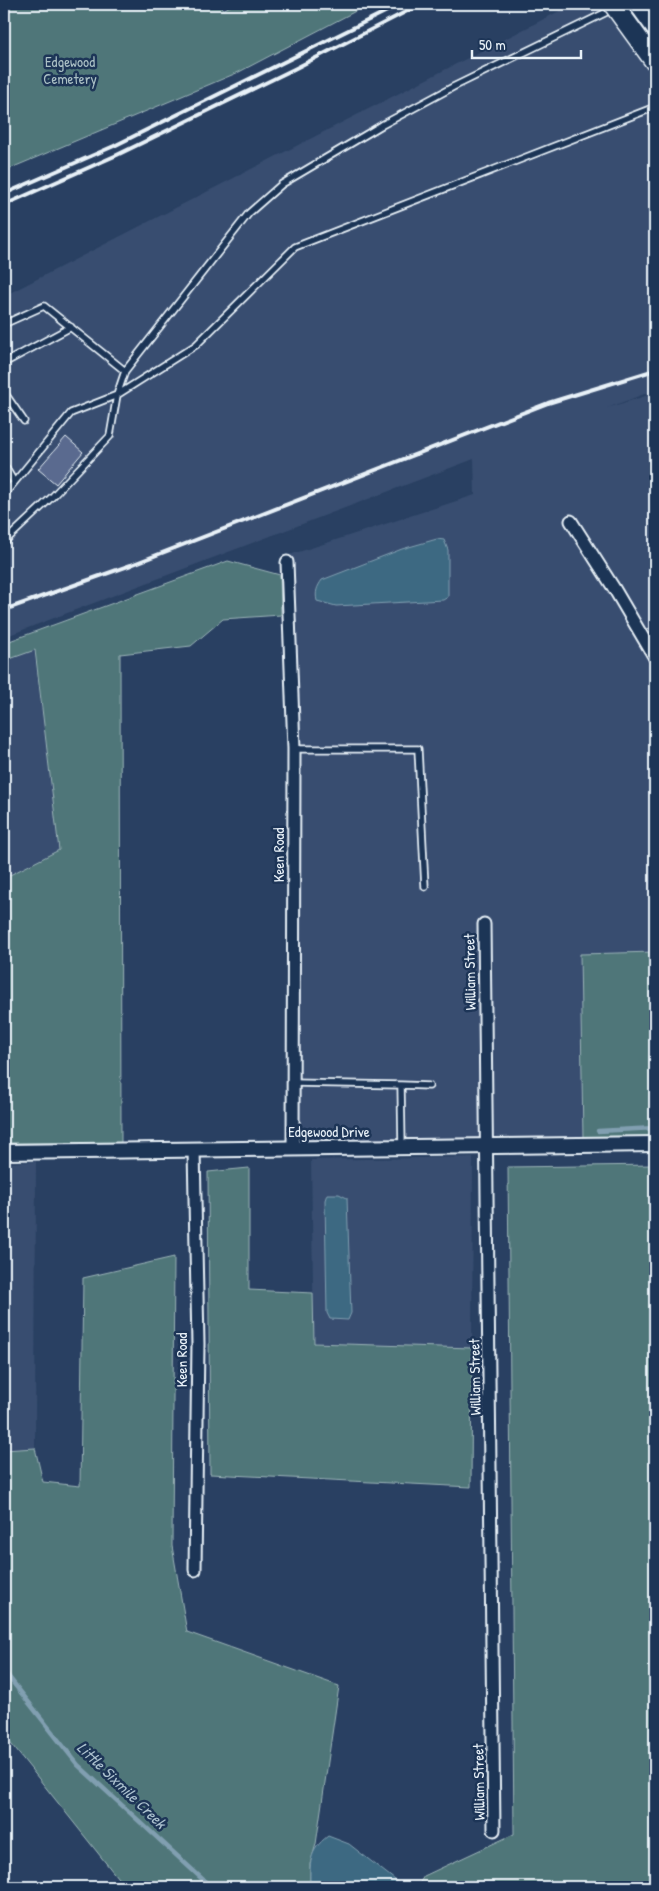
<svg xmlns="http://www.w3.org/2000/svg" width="659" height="1891" font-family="'Patrick Hand',sans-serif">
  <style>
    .built { fill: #384d70 }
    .green { fill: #4f7679; stroke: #9cb4b8 }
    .water { fill: #3d6982; stroke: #819fb1 }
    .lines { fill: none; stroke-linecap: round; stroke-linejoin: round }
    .stream { stroke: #819fb1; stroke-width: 4.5 }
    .building { fill: #5a6b8f; stroke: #e8f1f8 }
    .service-casing { stroke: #e8f1f8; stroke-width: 9 }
    .minor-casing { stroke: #e8f1f8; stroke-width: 15 }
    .tertiary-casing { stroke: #e8f1f8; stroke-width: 18 }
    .primary-casing { stroke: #e8f1f8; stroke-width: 22 }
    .service { stroke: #1d3557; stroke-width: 5.5 }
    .minor { stroke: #1d3557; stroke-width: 11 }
    .tertiary { stroke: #1d3557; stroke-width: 14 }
    .primary { stroke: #1d3557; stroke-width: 19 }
    .rail { stroke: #e8f1f8; stroke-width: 4 }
    .primary-bridge-casing { stroke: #e8f1f8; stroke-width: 22; stroke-linecap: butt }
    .primary-bridge { stroke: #1d3557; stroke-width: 19 }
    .labels { text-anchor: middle; stroke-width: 5; stroke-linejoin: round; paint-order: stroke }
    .park-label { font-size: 15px; fill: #abc0c5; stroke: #1d3557 }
    .street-label { font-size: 15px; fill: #e8f1f8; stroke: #1d3557 }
    .water-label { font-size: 16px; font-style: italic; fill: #acc1cf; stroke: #1d3557 }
  </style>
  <rect width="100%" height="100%" fill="#294062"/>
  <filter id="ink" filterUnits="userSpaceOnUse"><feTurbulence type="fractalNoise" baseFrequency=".02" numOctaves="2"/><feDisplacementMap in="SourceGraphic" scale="10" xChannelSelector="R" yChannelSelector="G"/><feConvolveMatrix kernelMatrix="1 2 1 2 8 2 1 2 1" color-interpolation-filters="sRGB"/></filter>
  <g filter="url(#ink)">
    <path class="built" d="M573,4H655V390L607,408L655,393V952L580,954L583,1138L299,1143L294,615H281L280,558L475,495L474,459L4,637V296Z
      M34,649L59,850L4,878V661Z
      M473,1157L472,1348L314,1343L311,1160Z
      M36,1161L35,1448L4,1450V1163Z"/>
    <path class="green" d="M4,4H220L223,10L234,4H369L239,72L4,171Z
      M228,561L280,575L281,615L223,619L191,646L120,654L121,1143H4V878L59,850L35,650L4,661V643Z
      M655,952V1137L583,1138L580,954Z
      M655,1165V1887H417L424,1876L514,1834L508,1167Z
      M249,1168V1290L313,1293L314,1343L472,1348L471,1487L210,1474L208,1172Z
      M174,1257L172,1546L187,1632L339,1686L316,1844L310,1864V1887H125L4,1735V1450L35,1448L43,1482L80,1486L83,1278Z"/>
    <path class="water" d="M437,539L444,540L448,550V597L443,600L336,606L317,601C315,592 317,587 322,580L402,549Z
      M327,1194H339L347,1198L351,1313L348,1320L330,1319L327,1313L325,1200Z
      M328,1836L349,1844L404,1887H310C310,1864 308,1851 328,1836Z"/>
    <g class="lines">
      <path class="stream" d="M598,1131L655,1128
        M4,1671L78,1765L211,1887"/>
    </g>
    <path class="building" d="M66,437L83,452L56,484L38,469Z"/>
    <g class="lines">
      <defs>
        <path id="service" d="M4,324L44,306L125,371L249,213L282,184L382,125L453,87L613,9
          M4,363L71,327
          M4,392L24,421
          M117,395L196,345L295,247L655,107
          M117,395L125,371
          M4,465L14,482
          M4,495L71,413L117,395L110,436L53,496L4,542
          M294,749H418L425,887
          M293,1083L401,1085L402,1148
          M401,1085L429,1086"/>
        <path id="minor" d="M571,521L615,590L655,658
          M287,562L294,749L293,1149
          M484,924L494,1830
          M194,1150L198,1344L195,1570"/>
        <path id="tertiary" d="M4,1152L655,1144"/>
        <path id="primary" d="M639,4L655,26"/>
      </defs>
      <use href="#service" class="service-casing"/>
      <use href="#minor" class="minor-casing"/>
      <use href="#tertiary" class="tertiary-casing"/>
      <use href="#primary" class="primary-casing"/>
      <use href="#service" class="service"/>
      <use href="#minor" class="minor"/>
      <use href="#tertiary" class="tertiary"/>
      <use href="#primary" class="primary"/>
      <path class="rail" d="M4,194L114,146L401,4
        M4,205L117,155L294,69L421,4
        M4,610L131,565L548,403L655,370"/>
      <defs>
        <path id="primary-bridge" d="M613,4L655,62"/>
      </defs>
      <use href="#primary-bridge" class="primary-bridge-casing"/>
      <use href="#primary-bridge" class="primary-bridge"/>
    </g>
  </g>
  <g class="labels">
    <g class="park-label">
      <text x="70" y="67">Edgewood<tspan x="70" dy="17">Cemetery</tspan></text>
    </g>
    <g class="street-label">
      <text transform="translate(279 855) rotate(-90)" y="5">Keen Road</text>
      <text transform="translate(470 972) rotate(-91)" y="5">William Street</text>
      <text x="329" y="1137">Edgewood Drive</text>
      <text transform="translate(182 1360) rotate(-90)" y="5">Keen Road</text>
      <text transform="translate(475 1377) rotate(-91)" y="5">William Street</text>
      <text transform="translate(479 1782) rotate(-91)" y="5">William Street</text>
    </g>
    <g class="water-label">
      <text transform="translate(122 1785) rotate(44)" y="6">Little Sixmile Creek</text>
    </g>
  </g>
  <rect width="659" height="1891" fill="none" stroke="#1d3557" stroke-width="20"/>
  <rect x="10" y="10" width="639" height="1871" fill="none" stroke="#e8f1f8" stroke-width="2" filter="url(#ink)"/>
  <path d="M472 50v8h109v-8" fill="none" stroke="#e8f1f8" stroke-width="2.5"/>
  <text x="479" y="50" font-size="15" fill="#e8f1f8" stroke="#1d3557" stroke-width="4" paint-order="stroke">50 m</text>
</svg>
